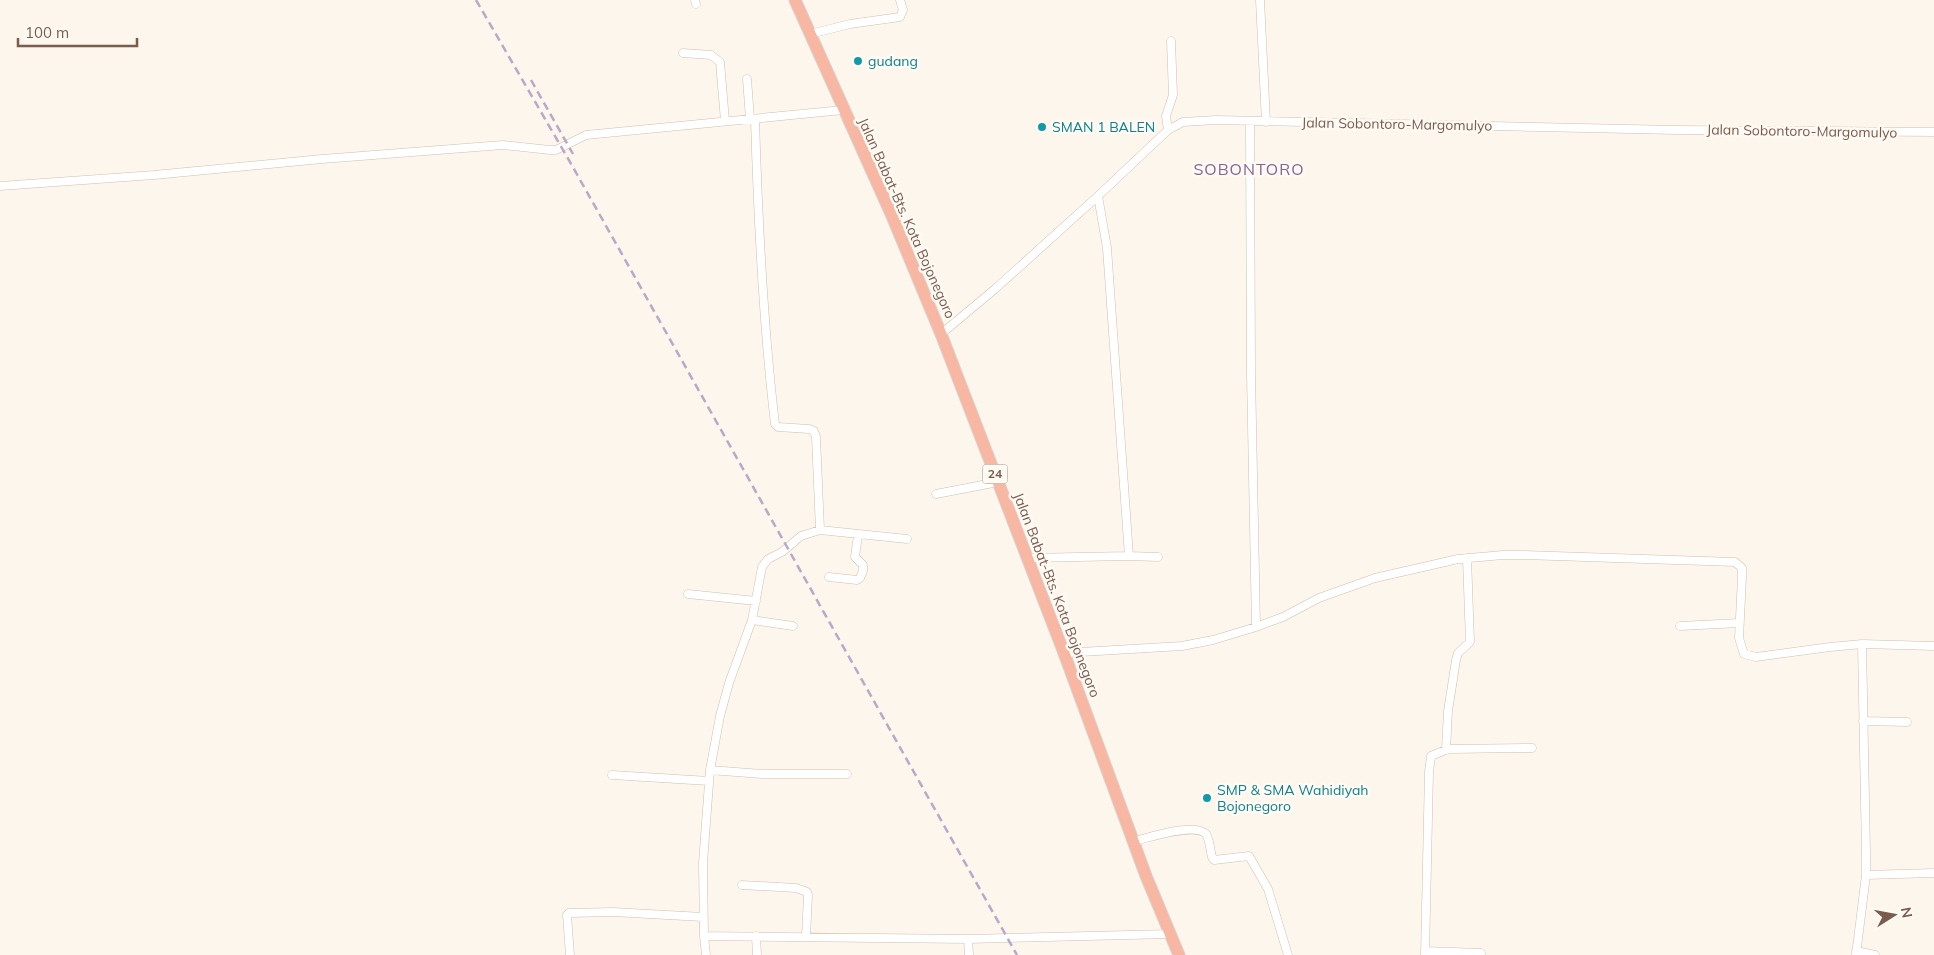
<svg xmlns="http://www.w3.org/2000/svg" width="1934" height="955" font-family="Mulish,sans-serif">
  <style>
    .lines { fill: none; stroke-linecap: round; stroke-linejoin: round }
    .minor-casing { stroke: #d1beb0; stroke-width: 9 }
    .highway-casing { stroke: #dad1cd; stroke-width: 13 }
    .minor { stroke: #fff; stroke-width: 8 }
    .highway { stroke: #f7b7a3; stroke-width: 11 }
    .rail { stroke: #b9a8c9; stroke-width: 2.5; stroke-dasharray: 8 5; stroke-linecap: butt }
    .culture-dot { fill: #0f9aa8; stroke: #fffaf3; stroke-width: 2 }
    .labels { text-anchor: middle; stroke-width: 5; stroke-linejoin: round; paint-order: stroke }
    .shield { fill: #fffaf3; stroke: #a28b7f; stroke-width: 1 }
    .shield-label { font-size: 12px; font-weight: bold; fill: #7a5c4d }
    .culture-label { font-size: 14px; fill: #0d838f; stroke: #fffaf3; text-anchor: start }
    .street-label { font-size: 14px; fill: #7a5c4d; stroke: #fffaf3 }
    .quarter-label { font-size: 16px; letter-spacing: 1px; fill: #846695; stroke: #fffaf3 }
  </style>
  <rect width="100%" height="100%" fill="#fdf6ec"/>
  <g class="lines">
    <defs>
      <path id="minor" d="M695,0L696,4
        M1260,0L1266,122
        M810,34L850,24L900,17L903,10L900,0
        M683,53L711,55L720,62L725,121
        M747,79L750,119
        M1250,121L1251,374L1256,627
        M1168,130L1166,116L1173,95L1171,41
        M0,186L154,175L322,159L503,145L550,150H556L586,135L843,110
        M1098,196L1107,248L1129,556
        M941,334L995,289L1098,196L1168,130L1183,122L1216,120L1676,130L1934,132
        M936,494L998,482
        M820,530L907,539
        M1027,558L1129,556L1158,557
        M829,577L857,580L860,578L863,571V565L855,557L858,535
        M688,594L756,601
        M752,620L793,626
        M1680,626L1739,623
        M1064,653L1182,646L1213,640L1256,627L1283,617L1319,598L1375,578L1458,559L1503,555H1524L1735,562L1742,568V577L1739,638L1744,654L1756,657L1830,647L1862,644L1934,646
        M1863,721L1907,722
        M1446,750L1448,711L1456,660L1458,653L1470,642L1467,558
        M710,770L762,774H847
        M612,775L709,781
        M1134,841C1148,838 1195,822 1206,834C1210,840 1210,850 1212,857L1214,860L1249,856L1268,889L1288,955
        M1866,875L1934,873
        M742,885L796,888L807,892L808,895L806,937
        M704,936L703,863L710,770L720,716L729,683L752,620L762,567L768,559L782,552L801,536L820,530L816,437L814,431L809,429L778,427L775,424C763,323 758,221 755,119
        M756,936L757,955
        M968,939L969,955
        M1425,951L1481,953
        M1856,951L1875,955
        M570,955L567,915L569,913L613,912L703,917
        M706,955L704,936L968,939L1170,934
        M1425,955L1429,772L1431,756L1448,749L1532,748
        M1856,955L1866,875V853L1862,644"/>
      <path id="highway" d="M795,0L892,216L941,334L1064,653L1146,876L1179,955"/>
    </defs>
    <use href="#minor" class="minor-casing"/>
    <use href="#highway" class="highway-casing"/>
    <use href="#minor" class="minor"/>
    <use href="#highway" class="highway"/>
    <path class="rail" d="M476,0L570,162L1017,955
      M531,80L573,154"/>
  </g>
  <g class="culture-dot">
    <circle cx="858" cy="61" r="5"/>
    <circle cx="1042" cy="127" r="5"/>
    <circle cx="1207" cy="798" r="5"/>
  </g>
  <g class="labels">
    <rect class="shield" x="982.5" y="464.5" width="25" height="19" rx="4"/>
    <g class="shield-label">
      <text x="995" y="478">24</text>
    </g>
    <g class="culture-label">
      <text x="868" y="66">gudang</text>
      <text x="1052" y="132">SMAN 1 BALEN</text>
      <text x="1217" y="795">SMP &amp; SMA Wahidiyah<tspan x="1217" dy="16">Bojonegoro</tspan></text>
    </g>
    <g class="street-label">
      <text transform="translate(1397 124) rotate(1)" y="5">Jalan Sobontoro-Margomulyo</text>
      <text transform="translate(1802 131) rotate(1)" y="5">Jalan Sobontoro-Margomulyo</text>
      <text transform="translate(907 218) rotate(66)" y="5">Jalan Babat-Bts. Kota Bojonegoro</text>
      <text transform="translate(1057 595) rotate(69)" y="5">Jalan Babat-Bts. Kota Bojonegoro</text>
    </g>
    <g class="quarter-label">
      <text x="1249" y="175">SOBONTORO</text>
    </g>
  </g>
  <g transform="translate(1894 915) rotate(79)" stroke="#fffaf3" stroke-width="4" paint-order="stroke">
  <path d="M0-4L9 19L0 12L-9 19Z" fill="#7a5c4d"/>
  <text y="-8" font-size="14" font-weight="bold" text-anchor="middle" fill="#7a5c4d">N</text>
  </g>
  <path d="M18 38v8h119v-8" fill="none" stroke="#7a5c4d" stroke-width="2.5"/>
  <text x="25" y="38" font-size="15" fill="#7a5c4d" stroke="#fffaf3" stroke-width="4" paint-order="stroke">100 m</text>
</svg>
